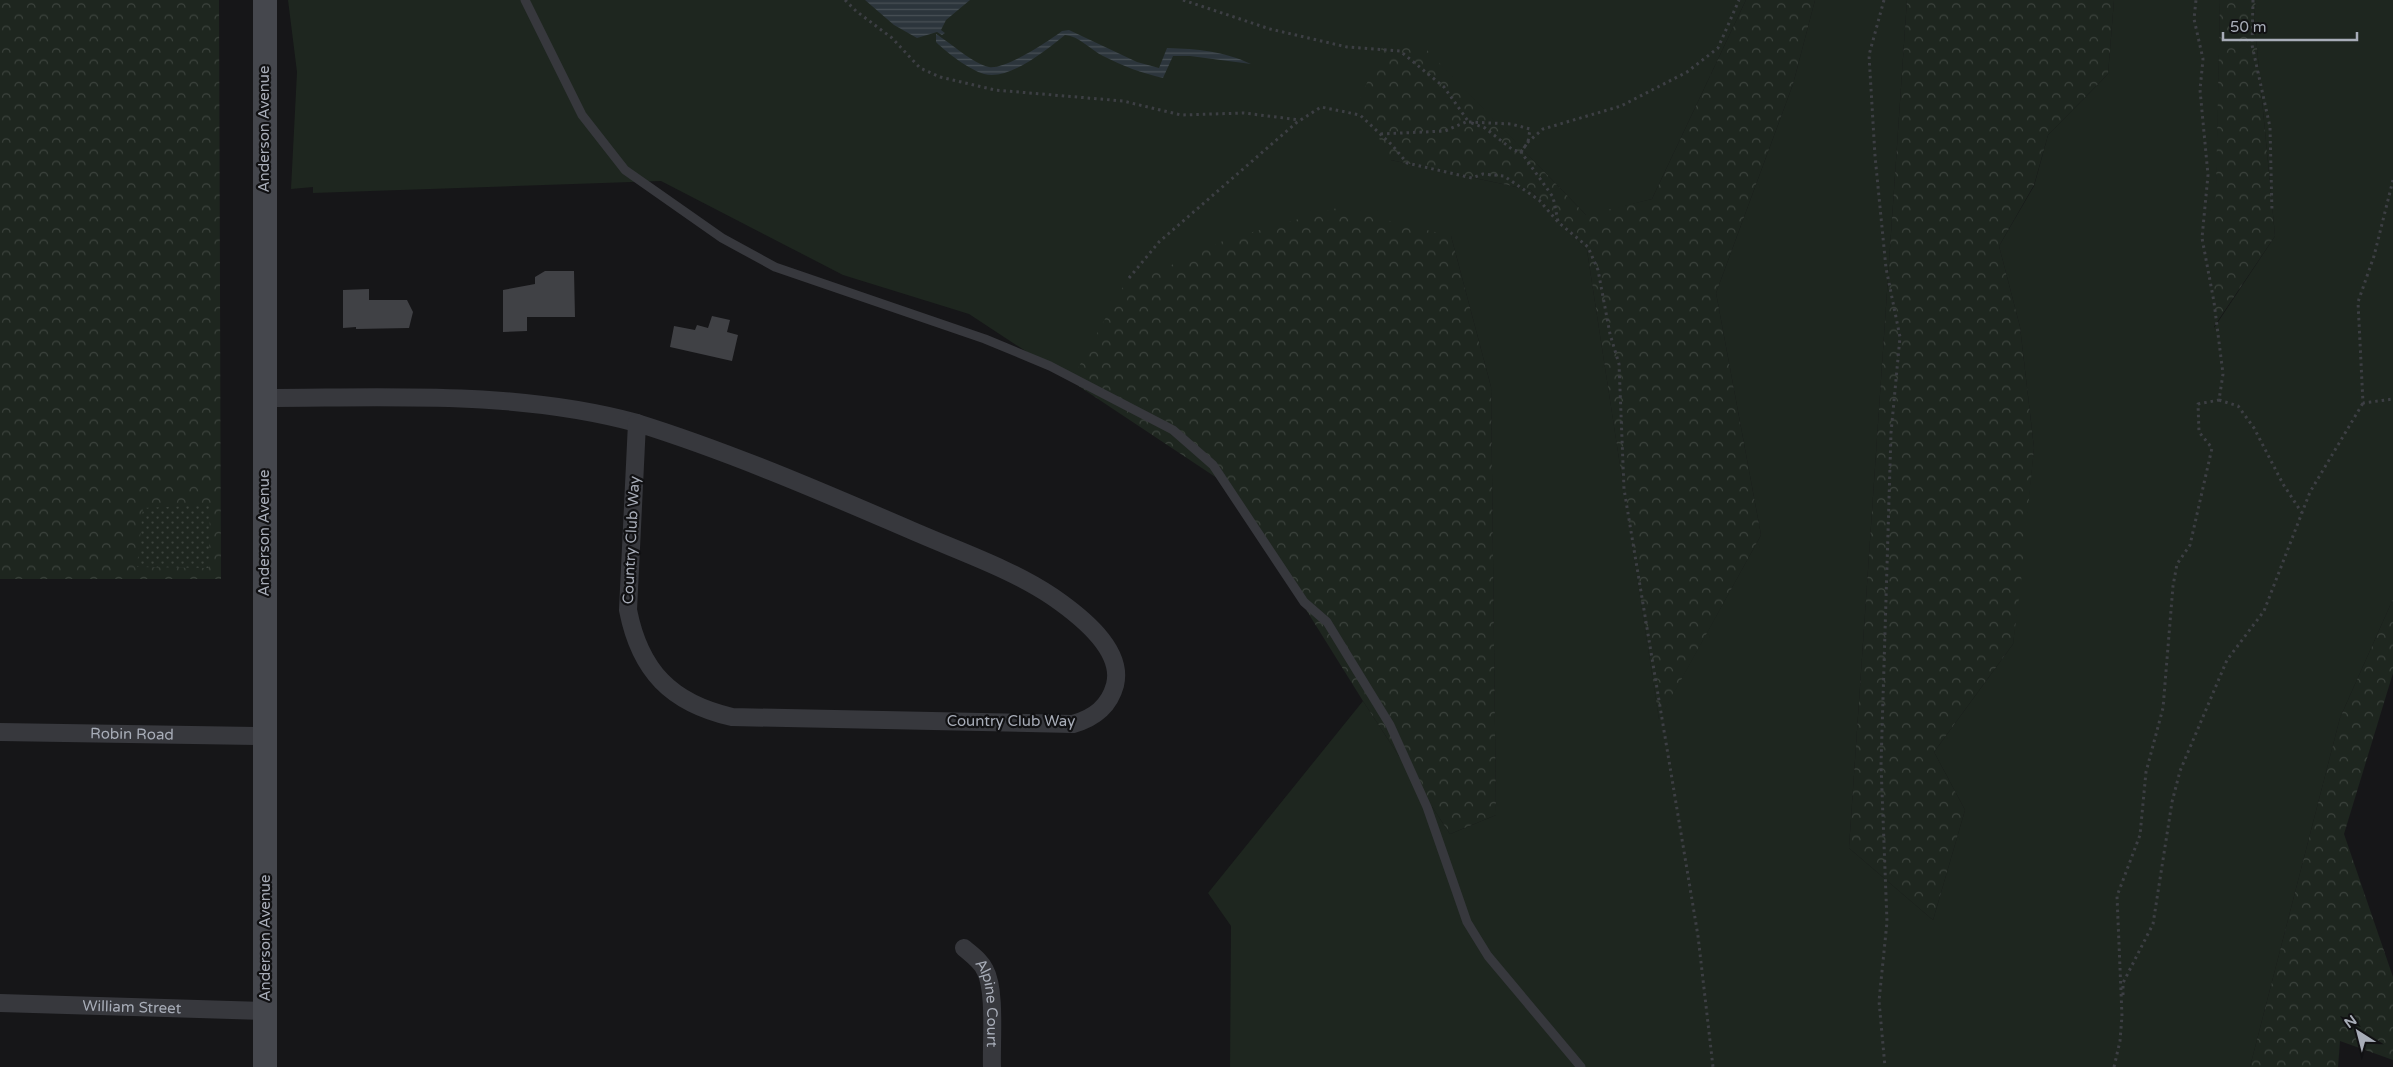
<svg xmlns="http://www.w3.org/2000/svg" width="2393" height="1067" font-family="'Varela Round',sans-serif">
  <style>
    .grass { fill: #1e261f }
    .forest { fill: url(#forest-crowns) }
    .park { fill: url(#park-dots) }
    .water { fill: url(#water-rules) }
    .building { fill: #404145 }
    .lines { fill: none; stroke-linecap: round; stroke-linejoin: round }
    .path { stroke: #3d3f44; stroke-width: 3; stroke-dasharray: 2.5 4; stroke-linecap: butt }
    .service { stroke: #37383d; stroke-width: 9 }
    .minor { stroke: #37383d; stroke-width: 18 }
    .secondary { stroke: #45474d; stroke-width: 24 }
    .labels { text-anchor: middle; stroke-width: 4.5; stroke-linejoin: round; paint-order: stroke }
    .street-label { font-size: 15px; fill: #a8adb8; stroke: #111113 }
  </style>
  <defs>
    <pattern id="forest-crowns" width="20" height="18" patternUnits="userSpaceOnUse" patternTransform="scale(1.25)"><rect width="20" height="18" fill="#1e261f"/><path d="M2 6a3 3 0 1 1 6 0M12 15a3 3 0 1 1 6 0" fill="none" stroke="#3c433d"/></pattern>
    <pattern id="park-dots" width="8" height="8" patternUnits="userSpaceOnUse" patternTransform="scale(1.25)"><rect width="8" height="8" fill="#1e261f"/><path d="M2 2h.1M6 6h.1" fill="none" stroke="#3c433d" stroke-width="1.8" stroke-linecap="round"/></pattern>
    <pattern id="water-rules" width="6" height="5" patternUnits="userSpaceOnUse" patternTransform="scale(1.25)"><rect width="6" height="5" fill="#2c353c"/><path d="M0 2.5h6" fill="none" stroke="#485056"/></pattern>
  </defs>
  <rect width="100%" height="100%" fill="#161618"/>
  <path class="grass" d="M288,0H1746L1652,199L1587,216L1424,48L1391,160L1531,190L1587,250L1659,719L1761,535L1716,293L1793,84L1815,0H1907L1849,848L1933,920L1965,810L1934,752L2013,644L2034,448L2020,327L1999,246L2034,186L2048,135L2108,74L2114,0H2220L2214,328L2275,236L2254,17L2256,0H2393V599L2340,718L2250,1067H1230L1231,926L1208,893L1363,701L1450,834L1496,815L1491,387L1451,236L1071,381L969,314L843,275L661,181L313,193V187L291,189L297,72Z"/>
  <path class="forest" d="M0,0H219L221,579H0Z
    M1746,0H1815L1793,84L1716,293L1761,535L1659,720L1587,250L1531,190L1391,160L1359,102L1382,47L1425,48L1586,215L1652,199Z
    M1907,0H2114L2108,74L2048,135L2034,185L1999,246L2020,327L2034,448L2021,582L2013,644L1934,752L1965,810L1933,920L1849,848Z
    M2220,0H2256L2254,17L2275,236L2213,328Z
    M1337,208L1451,236L1491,387L1496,815L1450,834L1363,701L1229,486L1071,381L1122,288L1225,240Z
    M2393,599V673L2344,834L2393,977V1060L2340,1041L2338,1067H2250L2340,718Z"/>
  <path class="park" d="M210,505L209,568L137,567L143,508Z"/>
  <path class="water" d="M865,0H970L946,20L941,30L945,33L942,35L937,32L917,38L894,25Z
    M1069,30L1137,62L1159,68L1167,48C1198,49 1223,51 1251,64L1190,56H1173L1163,78C1141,73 1123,66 1103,56C1091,50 1079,36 1065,35C1046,50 1009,81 984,74C970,70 947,53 936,42V34C951,43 973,64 989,67C1005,70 1049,41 1062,31Z"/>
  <path class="building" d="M545,271H574L575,317H527V331L503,332V290L535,284V277Z
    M369,289V300H407L413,312L409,328L356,329V327L343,328V290Z
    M712,316L730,320L727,332L738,335L732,361L670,347L674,326L695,330L697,325L708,328Z"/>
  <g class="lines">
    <path class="path" d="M845,0L856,11L892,38L920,68L940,77L995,90L1123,101L1181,115L1244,113L1300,120
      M1183,0L1270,29L1347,47L1400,51L1444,87L1468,121L1445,131L1380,134
      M1884,0L1869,55L1875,156L1886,268L1900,337L1891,433L1881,765L1887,922L1879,1001L1885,1067
      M2253,0L2252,45L2270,127L2272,212
      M1469,122L1511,124L1530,129L1528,142L1521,152L1513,150L1485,128Z
      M2393,180L2374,256L2358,302L2363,403L2393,399
      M1558,221L1553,197L1521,152L1528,142L1543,129L1621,106L1687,72L1718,48L1739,0
      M1129,278L1159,242L1296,123L1321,107L1360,115L1392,145L1407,163L1472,178L1483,174L1504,176L1539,200L1558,222L1588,247L1598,270L1610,334L1619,364L1624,489L1698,936L1713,1067
      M2219,400L2238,406L2254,428L2283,484L2302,513
      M2123,995V983L2153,924L2172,802L2180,771L2227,660L2264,611L2310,492L2363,403
      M2122,1016L2117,896L2140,835L2146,772L2163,708L2173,586L2177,564L2190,545L2212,448L2199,432L2198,404L2219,400L2223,374L2214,302L2202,238L2208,175L2200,90L2203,59L2194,19L2196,0
      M2114,1067L2120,1041L2122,1016"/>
    <path class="service" d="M525,0L582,115L625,170L722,238L775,267L985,339L1050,366L1173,430L1213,465L1304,602L1327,622L1390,725L1427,807L1467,922L1488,956L1581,1067"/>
    <g class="minor">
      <path d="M264,398C389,398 515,390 637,423"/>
      <path d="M637,423C733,453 827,494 920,534C964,553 1013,570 1053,597C1079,615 1124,649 1115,685C1109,707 1094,718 1073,724L732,717C671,703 640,671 628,610Z"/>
      <path id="s1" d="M0,732L264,736"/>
      <path id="s2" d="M964,948C972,955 981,961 985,970C996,990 991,1043 992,1067"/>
      <path id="s3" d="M0,1003L265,1011"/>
    </g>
    <path class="secondary" d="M265,0V1067"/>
  </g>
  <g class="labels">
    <g class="street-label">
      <text transform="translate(264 129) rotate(-90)" y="5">Anderson Avenue</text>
      <text transform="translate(264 533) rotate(-90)" y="5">Anderson Avenue</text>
      <text transform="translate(631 540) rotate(-87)" y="5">Country Club Way</text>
      <text x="1011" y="726">Country Club Way</text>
      <text dy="5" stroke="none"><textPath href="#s1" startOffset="132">Robin Road</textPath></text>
      <text transform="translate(265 938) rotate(-90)" y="5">Anderson Avenue</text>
      <text dy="5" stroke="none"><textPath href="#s2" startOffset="64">Alpine Court</textPath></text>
      <text dy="5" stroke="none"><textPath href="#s3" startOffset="132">William Street</textPath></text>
    </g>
  </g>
  <g transform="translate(2358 1032) rotate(324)" stroke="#111113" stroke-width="4" paint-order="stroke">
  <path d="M0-4L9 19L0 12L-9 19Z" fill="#a8adb8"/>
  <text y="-8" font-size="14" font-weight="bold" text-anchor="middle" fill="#a8adb8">N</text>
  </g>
  <path d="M2223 32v8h134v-8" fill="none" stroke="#a8adb8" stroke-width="2.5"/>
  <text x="2230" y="32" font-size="15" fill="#a8adb8" stroke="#111113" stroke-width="4" paint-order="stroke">50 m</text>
</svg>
